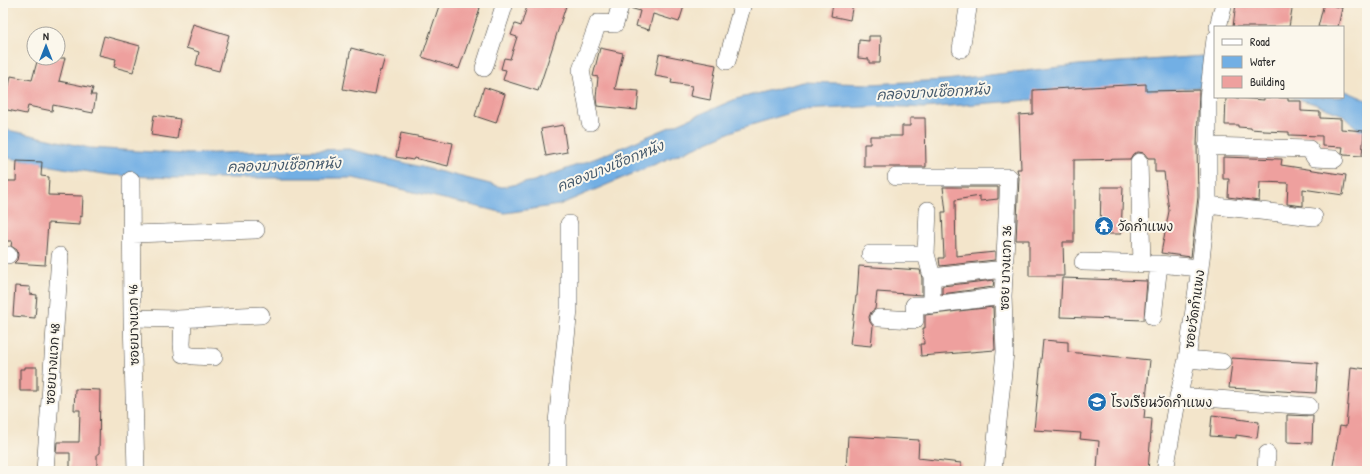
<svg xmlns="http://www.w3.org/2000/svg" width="1370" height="474" font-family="'Patrick Hand','Playpen Sans Thai',sans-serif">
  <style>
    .water { fill: #72afe4; stroke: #4e6d88 }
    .building { fill: #eea09e }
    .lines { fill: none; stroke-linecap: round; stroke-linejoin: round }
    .minor-casing { stroke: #494743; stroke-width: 18 }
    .minor { stroke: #fff; stroke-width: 17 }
    .labels { text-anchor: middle; stroke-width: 4; stroke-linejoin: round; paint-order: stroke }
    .poi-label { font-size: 13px; fill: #2b2b2b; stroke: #fbf7ec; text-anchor: start }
    .street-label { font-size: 13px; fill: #2b2b2b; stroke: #fbf7ec }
    .water-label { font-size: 14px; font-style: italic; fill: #44596c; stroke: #fbf7ec }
  </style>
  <rect width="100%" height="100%" fill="#fbf7ec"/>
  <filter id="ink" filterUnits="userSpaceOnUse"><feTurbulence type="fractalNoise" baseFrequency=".025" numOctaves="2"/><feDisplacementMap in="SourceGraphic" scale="8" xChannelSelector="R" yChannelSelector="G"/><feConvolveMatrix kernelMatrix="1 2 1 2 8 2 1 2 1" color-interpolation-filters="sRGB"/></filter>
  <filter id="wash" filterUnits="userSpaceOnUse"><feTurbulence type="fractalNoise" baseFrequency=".012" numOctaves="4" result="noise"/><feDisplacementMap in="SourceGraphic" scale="16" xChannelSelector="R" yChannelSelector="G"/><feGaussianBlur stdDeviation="0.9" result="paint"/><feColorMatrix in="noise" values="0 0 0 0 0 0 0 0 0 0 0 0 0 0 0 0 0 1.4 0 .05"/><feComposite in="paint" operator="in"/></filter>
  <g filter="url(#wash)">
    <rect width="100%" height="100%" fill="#f3e5cb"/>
    <path class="water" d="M1204,56L1215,57V86L923,108L886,106L800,110L738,129L559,205L505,213L353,178H172L110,175L63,168L3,157V129L90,148L184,154L349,149L502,187L534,181L599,157L736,99L803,82L870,84L945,80L1078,65Z
      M1343,90L1367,100V138L1343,115L1312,103L1290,97H1343Z"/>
    <g id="blocks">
      <path class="building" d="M440,3H480L479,8H480L474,26L459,69L422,57Z
        M528,3H567L538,91L503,80L506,70L501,69L504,58L510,59L517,37L511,35L515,24L521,26Z
        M631,3H685L679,22L653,14L649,30L636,26L640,11L630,8Z
        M833,3H853L850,20L831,16Z
        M1236,3H1293L1289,27H1233Z
        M1324,3L1342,8L1338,27H1318Z
        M193,24L229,35L219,71L196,65L199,52L186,48Z
        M104,36L140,46L133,72L114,67L116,59L99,55Z
        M869,36H881L880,63H869V59L858,58L859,40L869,41Z
        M351,48L385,57L381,71L380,70L375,95L343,89Z
        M600,48L623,53L615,89L639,91L637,110L597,106L596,98L598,77L593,76Z
        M659,54L716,65L710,100L690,96L692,86L671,83L672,79L655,76Z
        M38,58H65L59,81L93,88L91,95H96L93,113L53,105L52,111L28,106L26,114L3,109V85L9,86L11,76L32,80Z
        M1146,84V91L1199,90L1197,146L1198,197L1191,257L1161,253L1169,211L1164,172H1155V158H1148L1144,153L1138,152L1133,154L1130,159L1074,160V242H1063L1064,276H1029V240H1016L1019,178L1017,169H1021L1019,115L1033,114V90Z
        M484,87L505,94L496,123L475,116Z
        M1226,97L1264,100V97L1288,98V101H1301V111L1320,112V118L1341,119V129L1364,131L1362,156L1344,155L1342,153L1343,147L1322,146V136L1289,135V132L1263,131V130L1251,129V128L1238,127V125H1225Z
        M154,115L180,119L177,139L151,135Z
        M910,118H925L926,167H864V144H870V136H902V126H910Z
        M563,125L567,152L546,156L541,129Z
        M401,133L453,143L448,166L414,158L413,160L396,157Z
        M1223,157L1280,159H1282L1281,165L1346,175L1343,195L1303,189V206L1287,204L1288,183L1260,182L1259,201L1228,197L1229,179H1223Z
        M17,161L42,162L41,176L49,177L48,195L83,196L82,217L80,216V225L48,223L45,265L14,263L17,260L18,255L17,250L11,246L12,241H3V181H16Z
        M943,187H998V199L980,201V196L955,200L956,256L995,252V260L940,266L939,258H944L942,212H946Z
        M1101,187H1123L1121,234H1100Z
        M859,266L920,270L922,278V295L877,292L875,309L871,312L869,317L870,322L873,326L871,346L850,344L856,296H857Z
        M1062,278L1147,281L1144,320L1060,317Z
        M994,280L993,287L942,294V286Z
        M15,286L30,287V294L37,295L35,318L13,316Z
        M993,307L995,350L921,356L920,344H924L923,328H925V315Z
        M1043,340L1068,342V352L1150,360L1144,418L1152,419L1148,471H1127L1097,469L1099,441L1080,439L1081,433L1034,430Z
        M1231,358L1318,363L1316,393L1229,388L1232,362Z
        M25,367H37V391H20V369H25Z
        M1351,367L1367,369V408L1365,430L1367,431V471H1332L1340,426L1346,427Z
        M75,389L100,390L99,454H97V471H70V453H56L57,442H79L80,410H74Z
        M1212,415L1238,418V419L1259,422L1257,438L1236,435V438L1210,436Z
        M1287,415L1313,416L1312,443L1287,442Z
        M848,436L919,440L918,458L961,463V471L846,470Z"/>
    </g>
  </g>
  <g filter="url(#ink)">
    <use href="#blocks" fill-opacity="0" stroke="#494743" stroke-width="1"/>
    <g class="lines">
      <defs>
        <path id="minor" d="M1218,27L1224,3
          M961,49L969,3
          M727,61L743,3
          M484,68L505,3
          M590,122L581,70L598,23L615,24L621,3
          M1207,146L1309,149L1315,158L1335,159
          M1139,162L1142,263
          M896,177H1009L1003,296L1005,352L993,471
          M131,180L132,318L136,471
          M1207,205L1314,217
          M928,210L926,254L932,277V305
          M132,234L256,230
          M870,254H926
          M3,255H8
          M1083,262L1159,264L1200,268
          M932,277L1005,269
          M1153,317L1159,264
          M132,318L177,319L261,315
          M879,318L915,320L914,305H932L1003,296
          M183,319L182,344L183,354L193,356L214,357
          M1187,359L1222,362
          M1178,396L1309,406
          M45,471L60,256
          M557,471V422L569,310V224
          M1165,471L1176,407L1187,359L1200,268L1208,198V98L1215,39
          M1266,471L1267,454"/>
      </defs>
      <use href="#minor" class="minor-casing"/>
      <use href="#minor" class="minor"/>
    </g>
  </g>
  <defs>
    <symbol id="temple-disc" viewBox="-11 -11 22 22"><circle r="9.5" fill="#1f6fb2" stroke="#fbf7ec"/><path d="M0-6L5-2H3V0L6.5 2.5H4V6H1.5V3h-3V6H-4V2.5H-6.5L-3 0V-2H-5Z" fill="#fff"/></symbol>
    <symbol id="school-disc" viewBox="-11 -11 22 22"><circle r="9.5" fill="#1f6fb2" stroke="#fbf7ec"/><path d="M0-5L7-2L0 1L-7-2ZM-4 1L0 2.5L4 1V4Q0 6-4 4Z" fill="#fff"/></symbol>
  </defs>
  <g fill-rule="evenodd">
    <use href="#temple-disc" x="1093" y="215" width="22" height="22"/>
    <use href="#school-disc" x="1086" y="391" width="22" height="22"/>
  </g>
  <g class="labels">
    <g class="poi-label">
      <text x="1118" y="231">วัดกำแพง</text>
      <text x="1111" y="407">โรงเรียนวัดกำแพง</text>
    </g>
    <g class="street-label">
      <text transform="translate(1005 268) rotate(-88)" y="5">ซอย บางแวก 36</text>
      <text transform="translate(1194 309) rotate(-82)" y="5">ซอยวัดกำแพง</text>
      <text transform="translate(133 325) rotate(-91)" y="5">ซอยบางแวก 46</text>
      <text transform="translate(52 364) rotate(-86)" y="5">ซอยบางแวก 48</text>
    </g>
    <g class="water-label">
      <text transform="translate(933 92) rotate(-3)" y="5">คลองบางเชือกหนัง</text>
      <text transform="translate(284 165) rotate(-2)" y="5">คลองบางเชือกหนัง</text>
      <text transform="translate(610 166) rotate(-22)" y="5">คลองบางเชือกหนัง</text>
    </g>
  </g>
  <rect width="1370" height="474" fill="none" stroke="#fbf7ec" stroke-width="16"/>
  <rect x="1214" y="26" width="130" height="72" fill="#fbf7ec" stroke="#a8a59f"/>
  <rect x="1222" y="39" width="20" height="6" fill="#ffffff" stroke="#a8a59f"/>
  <text x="1250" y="46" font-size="12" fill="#2b2b2b">Road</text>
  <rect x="1222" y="56" width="20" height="12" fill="#72afe4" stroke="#a8a59f"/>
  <text x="1250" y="66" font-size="12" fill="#2b2b2b">Water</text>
  <rect x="1222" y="76" width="20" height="12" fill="#eea09e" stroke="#a8a59f"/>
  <text x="1250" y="86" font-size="12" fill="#2b2b2b">Building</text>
  <g transform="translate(46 46)"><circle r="19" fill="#fbf7ec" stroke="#a8a59f"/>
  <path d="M0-3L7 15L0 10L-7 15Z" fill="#1f6fb2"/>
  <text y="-6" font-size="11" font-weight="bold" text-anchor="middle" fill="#2b2b2b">N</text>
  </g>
</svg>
